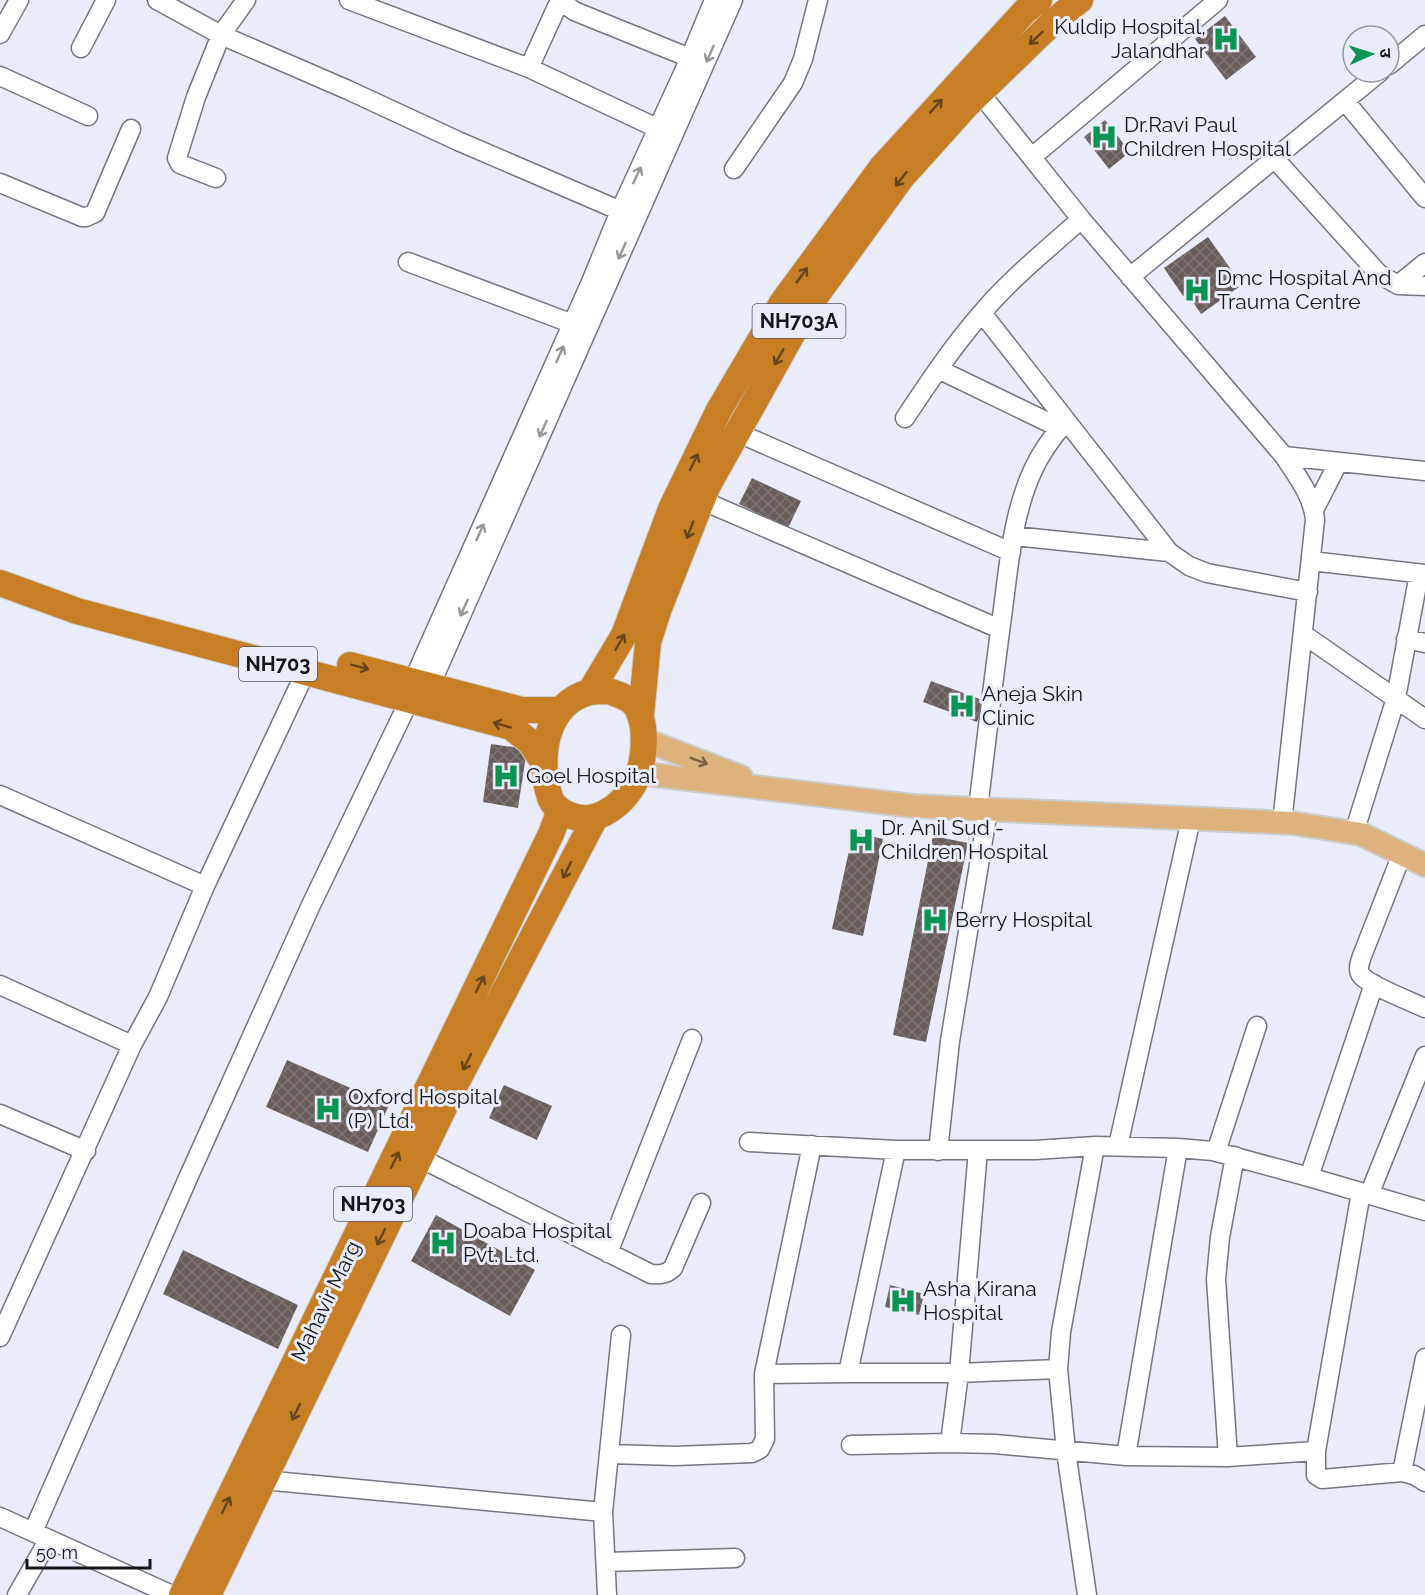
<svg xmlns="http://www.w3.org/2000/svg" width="1425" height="1595" font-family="Raleway,'Noto Sans Devanagari',sans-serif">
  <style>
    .building { fill: url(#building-cross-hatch) }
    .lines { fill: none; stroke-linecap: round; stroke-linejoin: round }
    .minor-casing { stroke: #747680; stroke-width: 21 }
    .major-casing { stroke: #ccc; stroke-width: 26 }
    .highway-casing { stroke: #ccc; stroke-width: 28 }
    .minor { stroke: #fff; stroke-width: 18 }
    .major { stroke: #ddb27c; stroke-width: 22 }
    .highway { stroke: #c77e24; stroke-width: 26 }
    .oneway { stroke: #65451e }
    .oneway2 { stroke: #969698 }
    .oneway3 { stroke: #79644a }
    .labels { text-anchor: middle; stroke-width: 6; stroke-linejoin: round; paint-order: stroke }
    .shield { fill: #eaedf9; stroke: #55565c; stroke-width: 1.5 }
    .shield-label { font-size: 20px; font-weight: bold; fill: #151619 }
    .poi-label { font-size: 21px; fill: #151619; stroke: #eaedf9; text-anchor: start }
    .street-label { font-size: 21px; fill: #151619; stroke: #eaedf9 }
  </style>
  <defs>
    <pattern id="building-cross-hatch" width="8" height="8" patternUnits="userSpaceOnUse" patternTransform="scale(1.5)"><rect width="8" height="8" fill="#695d5b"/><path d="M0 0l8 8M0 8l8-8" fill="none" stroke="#7d7473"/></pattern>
  </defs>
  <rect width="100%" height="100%" fill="#eaedf9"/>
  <path class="building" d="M1225,16L1256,57L1226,80L1195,39Z
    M1105,120L1130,152L1109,169L1084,137Z
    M1208,237L1242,285L1201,314L1187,293L1183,296L1164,268Z
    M752,478L801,501L788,528L739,504Z
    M931,681L985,701L977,722L923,702Z
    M491,744L527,749L518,808L483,802Z
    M853,832L883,839L863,936L832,929Z
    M933,836L968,843L926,1042L893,1035Z
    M287,1060L389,1105L368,1152L266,1107Z
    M504,1085L552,1106L537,1140L489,1118Z
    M436,1215L535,1270L510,1316L411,1261Z
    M183,1250L298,1305L278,1349L163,1294Z
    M890,1285L924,1294L919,1315L885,1307Z"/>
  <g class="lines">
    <defs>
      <path id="minor" d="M157,0L221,35L348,90L458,141L630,215
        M349,0L529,68L659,129
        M0,34L19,0
        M81,48L106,0
        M1389,65L1425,35
        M529,68L560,0L574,11L690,58
        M0,76L88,116
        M980,93L1081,219L1284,456C1297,476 1313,496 1315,520L1282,823
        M1345,101L1425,198
        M1032,157L1218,0
        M1274,158L1379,274L1398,285L1425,286
        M734,169L793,83L803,59L818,0
        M216,178L180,164L177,158L196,97L221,35L246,0
        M0,183L82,217H86L95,213L131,129
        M408,262L573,324
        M1130,277L1380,72
        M1398,285L1425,263
        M982,313L1169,552L1189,566L1207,573L1308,592
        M938,369L1060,428
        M905,418C929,382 953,346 981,314C1010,279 1047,250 1081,219
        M736,432L1011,552
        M1284,456L1425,471
        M701,500L1000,629
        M1314,510L1338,463
        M1014,536L1169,552
        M1311,561L1425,574
        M1303,634L1425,719
        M1406,639L1425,643
        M413,681L591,282L620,211L690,58L714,0
        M430,686L733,0
        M0,795L205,886
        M978,809C986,742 994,675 1003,609C1009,563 1013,513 1033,470C1041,452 1053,436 1066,421
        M1354,833L1396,698L1419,574
        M1402,854L1362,956C1360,962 1357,970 1361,975C1368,985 1412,1002 1425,1008
        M0,985L132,1045
        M0,1114L86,1151
        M749,1142L896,1150H1035L1095,1146L1178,1148L1213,1151L1309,1177L1425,1211
        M1118,1146L1191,819
        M938,1151L950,1041L988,810
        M1216,1152L1257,1026
        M420,1158L651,1274C661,1275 666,1274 673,1268L701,1203
        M1309,1177L1374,984
        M1361,1192L1316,1451V1475L1322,1479L1402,1472L1414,1475L1425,1482
        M1369,1195L1425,1056
        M608,1253L692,1039
        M0,1337L132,1045L158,997L205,886L306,671
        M848,1373H959L1058,1369
        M764,1374L812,1145
        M950,1443L959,1373L978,1150
        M851,1445L950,1443L995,1444L1126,1456L1228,1457L1316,1451
        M610,1454L675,1456L752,1453L760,1449L765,1439L764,1374L848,1373L896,1150
        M1126,1456L1178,1148
        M1228,1457L1216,1279L1220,1237L1235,1156
        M1402,1472L1425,1358
        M263,1480L603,1512
        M0,1517L172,1595
        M33,1532L188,1178L311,905L410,699
        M606,1562L735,1558
        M17,1595L49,1539
        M607,1595L603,1512L621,1335
        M1087,1595L1066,1451L1058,1369L1061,1332L1095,1146"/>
      <path id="major" d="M645,740L741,777
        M638,773L913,806L1292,823L1361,834L1425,865"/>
      <path id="highway" d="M0,583L77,611L511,727L530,742L544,763
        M350,665L522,710H561
        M608,691C617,694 625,696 632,702C640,709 641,718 643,727C645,745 643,768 634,784C620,808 593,827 567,814C558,810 551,803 549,794C538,758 545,703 590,692C595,691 602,691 608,691Z
        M590,692L624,635L671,509L719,410L782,303L882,167L1025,11L1039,0
        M641,715L648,642L659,608L707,487L805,311L902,177L966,106L1054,21L1080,0
        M182,1595L551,834L560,810
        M208,1595L452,1091L595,818"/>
    </defs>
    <use href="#minor" class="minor-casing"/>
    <use href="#major" class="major-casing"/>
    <use href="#highway" class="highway-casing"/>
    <use href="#minor" class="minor"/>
    <use href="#major" class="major"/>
    <use href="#highway" class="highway"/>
  </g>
  <defs><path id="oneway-shaft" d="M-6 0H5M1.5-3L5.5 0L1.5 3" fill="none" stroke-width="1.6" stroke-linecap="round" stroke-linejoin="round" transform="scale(1.5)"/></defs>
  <g class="oneway">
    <use href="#oneway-shaft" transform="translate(1036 38) rotate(136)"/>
    <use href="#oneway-shaft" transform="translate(936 106) rotate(-48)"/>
    <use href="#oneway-shaft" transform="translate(901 179) rotate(128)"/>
    <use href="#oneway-shaft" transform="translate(802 275) rotate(-54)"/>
    <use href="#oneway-shaft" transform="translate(779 357) rotate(120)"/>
    <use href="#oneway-shaft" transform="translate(694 462) rotate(-64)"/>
    <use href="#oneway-shaft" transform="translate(690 530) rotate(111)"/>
    <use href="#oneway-shaft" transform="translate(620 642) rotate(-60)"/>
    <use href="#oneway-shaft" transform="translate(360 667) rotate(15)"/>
    <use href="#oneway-shaft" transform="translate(502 725) rotate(-164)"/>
    <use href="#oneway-shaft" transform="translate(567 870) rotate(117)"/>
    <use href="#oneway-shaft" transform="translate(480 984) rotate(-64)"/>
    <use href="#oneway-shaft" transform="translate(467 1062) rotate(117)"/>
    <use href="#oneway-shaft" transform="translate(395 1160) rotate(-64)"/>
    <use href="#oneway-shaft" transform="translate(381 1237) rotate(116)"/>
    <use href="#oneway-shaft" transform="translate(296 1412) rotate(116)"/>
    <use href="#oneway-shaft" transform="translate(226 1505) rotate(-64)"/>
  </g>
  <g class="oneway2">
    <use href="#oneway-shaft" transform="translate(710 54) rotate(114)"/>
    <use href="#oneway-shaft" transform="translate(637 175) rotate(-65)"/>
    <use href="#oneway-shaft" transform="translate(622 251) rotate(114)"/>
    <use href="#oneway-shaft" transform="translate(560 354) rotate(-66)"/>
    <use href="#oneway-shaft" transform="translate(543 429) rotate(114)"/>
    <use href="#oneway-shaft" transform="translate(480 532) rotate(-66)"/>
    <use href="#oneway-shaft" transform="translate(464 608) rotate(114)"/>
  </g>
  <use class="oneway3" href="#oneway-shaft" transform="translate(699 761) rotate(21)"/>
  <defs>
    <symbol id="hospital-bare" viewBox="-9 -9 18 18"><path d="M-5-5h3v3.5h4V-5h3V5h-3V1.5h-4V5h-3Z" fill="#099454" stroke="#eaedf9" stroke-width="2.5" paint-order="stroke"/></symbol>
  </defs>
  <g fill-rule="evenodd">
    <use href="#hospital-bare" x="1207" y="20" width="38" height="38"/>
    <use href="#hospital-bare" x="1085" y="118" width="38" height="38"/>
    <use href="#hospital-bare" x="1178" y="271" width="38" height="38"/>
    <use href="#hospital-bare" x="943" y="687" width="38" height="38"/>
    <use href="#hospital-bare" x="487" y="757" width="38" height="38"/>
    <use href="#hospital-bare" x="842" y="821" width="38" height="38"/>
    <use href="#hospital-bare" x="916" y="901" width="38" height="38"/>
    <use href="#hospital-bare" x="309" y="1090" width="38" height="38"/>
    <use href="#hospital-bare" x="424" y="1224" width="38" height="38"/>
    <use href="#hospital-bare" x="884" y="1282" width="38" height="38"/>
  </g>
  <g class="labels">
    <g class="shield">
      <rect x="752.5" y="304" width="93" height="34" rx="4.5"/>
      <rect x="239" y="647" width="78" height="34" rx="4.5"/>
      <rect x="334" y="1187" width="78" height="34" rx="4.5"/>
    </g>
    <g class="shield-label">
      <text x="799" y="328">NH703A</text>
      <text x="278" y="671">NH703</text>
      <text x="373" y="1211">NH703</text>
    </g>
    <g class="poi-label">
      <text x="1206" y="34" text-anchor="end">Kuldip Hospital,<tspan x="1206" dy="24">Jalandhar</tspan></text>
      <text x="1124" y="132">Dr.Ravi Paul<tspan x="1124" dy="24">Children Hospital</tspan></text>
      <text x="1217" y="285">Dmc Hospital And<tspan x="1217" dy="24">Trauma Centre</tspan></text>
      <text x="982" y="701">Aneja Skin<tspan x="982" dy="24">Clinic</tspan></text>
      <text x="526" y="783">Goel Hospital</text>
      <text x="881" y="835">Dr. Anil Sud -<tspan x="881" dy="24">Children Hospital</tspan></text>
      <text x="955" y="927">Berry Hospital</text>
      <text x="348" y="1104">Oxford Hospital<tspan x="348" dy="24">(P) Ltd.</tspan></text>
      <text x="463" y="1238">Doaba Hospital<tspan x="463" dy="24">Pvt. Ltd.</tspan></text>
      <text x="923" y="1296">Asha Kirana<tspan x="923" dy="24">Hospital</tspan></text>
    </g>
    <g class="street-label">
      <text transform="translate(326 1301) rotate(-64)" y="7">Mahavir Marg</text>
    </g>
  </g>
  <g transform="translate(1371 54) rotate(87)"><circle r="28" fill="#eaedf9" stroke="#95979f" stroke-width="1.5"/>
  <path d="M0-4.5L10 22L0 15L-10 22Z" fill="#099454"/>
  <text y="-9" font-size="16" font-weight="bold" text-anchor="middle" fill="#151619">उ</text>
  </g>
  <path d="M27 1559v9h123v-9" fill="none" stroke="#151619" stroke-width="3"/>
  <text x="36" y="1559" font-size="18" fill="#151619" stroke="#eaedf9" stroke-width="4.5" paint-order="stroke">50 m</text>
</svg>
